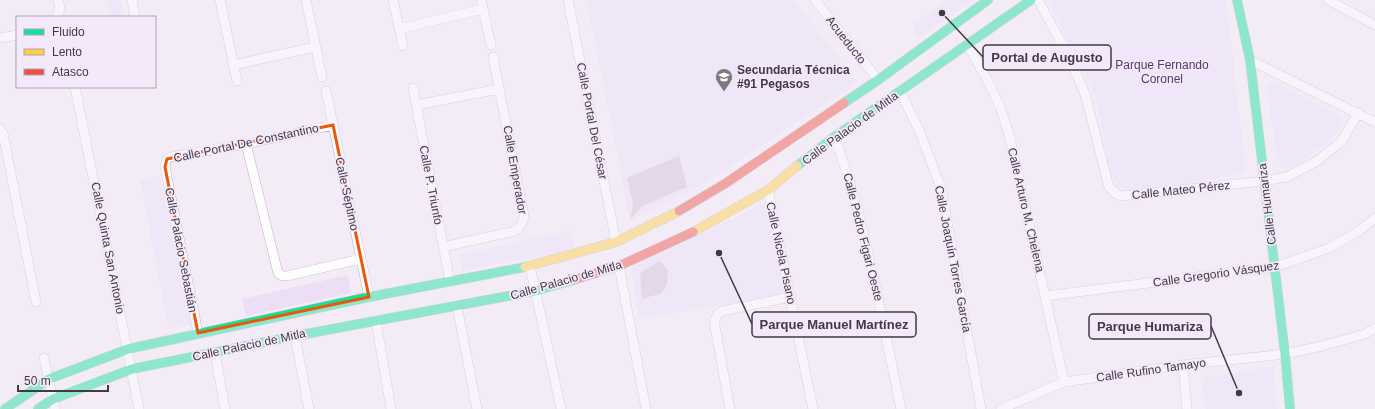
<svg xmlns="http://www.w3.org/2000/svg" width="1375" height="409" font-family="Arial,sans-serif">
  <style>
    .built { fill: #ece1f3 }
    .green { fill: #ecdef5 }
    .water { fill: #cfbed9 }
    .lines { fill: none; stroke-linecap: round; stroke-linejoin: round }
    .street-casing { stroke: #b8b2ba; stroke-width: 10 }
    .fast-casing { stroke: #b8b2ba; stroke-width: 10 }
    .slow-casing { stroke: #b8b2ba; stroke-width: 10 }
    .jam-casing { stroke: #b8b2ba; stroke-width: 10 }
    .street { stroke: #fdfcfe; stroke-width: 9 }
    .fast { stroke: #16e098; stroke-width: 9 }
    .slow { stroke: #ffcf43; stroke-width: 9 }
    .jam { stroke: #f24e42; stroke-width: 9 }
    .marked { fill: none; stroke: #e8590c; stroke-width: 3; stroke-linejoin: round }
    .labels { text-anchor: middle; stroke-width: 3.5; stroke-linejoin: round; paint-order: stroke }
    .street-label { font-size: 12px; fill: #403b43; stroke: #f4e8fb }
    .park-label { font-size: 12px; fill: #553966; stroke: #f4e8fb }
    .poi-label { font-size: 12px; font-weight: bold; fill: #403b43; stroke: #f4e8fb; text-anchor: start }
    .leader { fill: none; stroke: #403b43; stroke-width: 1.5 }
    .callout-dot { fill: #403b43; stroke: #f4e8fb; stroke-width: 1.5 }
    .callout { fill: #f4e8fb; stroke: #403b43; stroke-width: 1.5 }
    .callout-label { font-size: 13px; text-anchor: middle; font-weight: bold; fill: #403b43 }
  </style>
  <rect width="100%" height="100%" fill="#f3ecf7"/>
  <path class="built" d="M586,0H794L858,82L697,188L683,150L621,175Z"/>
  <path class="green" d="M107,0H121L124,17H110Z
    M946,0H974L919,38L912,26Z
    M1048,0H1225L1228,14L1246,173L1141,192L1127,190L1117,184L1110,172L1096,98Z
    M780,55L811,103L711,163L686,113Z
    M1272,82L1341,116L1343,123L1330,141L1295,166L1286,169L1278,163L1266,86Z
    M683,150L697,188L630,220L621,175Z
    M160,176L193,325L168,328L140,180Z
    M766,202L785,294L639,319L631,267L691,239Z
    M571,230L574,249L462,271L460,255Z
    M348,275L351,293L246,316L242,299Z
    M1273,366L1277,409H1205L1202,378Z"/>
  <path class="water" d="M679,156L687,187L642,206L630,220L633,205L627,178Z
    M660,261L668,270L667,284L662,293L642,299L640,273Z"/>
  <g class="lines">
    <defs>
      <path id="street" d="M132,0L135,17
        M220,0L237,81
        M306,0L322,77
        M393,0L403,46
        M481,0L491,45
        M568,0L616,242
        M815,0L878,80
        M1038,0L1069,57L1085,94L1109,187L1116,194L1122,196L1264,181L1287,177L1317,161L1342,141L1358,113
        M1328,0L1375,25
        M57,17L60,8L58,0
        M399,29L483,9
        M0,38L17,35
        M968,45L989,83L1001,109L1009,134L1064,382
        M1250,60L1375,122
        M233,65L315,47
        M75,87L139,409
        M413,88L450,281
        M326,91L369,297
        M900,91L919,130L941,188L981,409
        M416,105L499,89
        M0,129L3,133L36,302
        M834,137C853,184 864,234 875,284C884,325 892,367 901,409
        M246,144L278,273L282,276H287L360,259
        M768,190L813,409
        M443,247L515,231C521,227 523,223 524,216L493,57
        M530,266L561,409
        M619,266L646,409
        M1045,296L1275,267L1329,248L1359,231L1375,218
        M457,306L477,409
        M376,321L391,409
        M198,333L165,167L167,159L171,157L246,144L333,125
        M295,336L309,409
        M215,353L225,409
        M44,358L55,409
        M1183,365L1187,409
        M730,409L714,321L718,314L722,311L791,297
        M1001,409L1064,382L1183,365L1285,354L1322,346L1365,334L1375,328"/>
      <path id="fast" d="M1237,0L1250,60L1285,354L1290,409
        M844,103L878,80L988,0
        M797,166L834,137L1031,0
        M5,409L49,379L128,349L369,297L525,267
        M38,409L53,399L132,369L295,336L535,291L573,280"/>
      <path id="slow" d="M693,232L768,190L797,166
        M525,267L616,242L679,211"/>
      <path id="jam" d="M679,211L726,183L844,103
        M573,280L619,266L693,232"/>
    </defs>
    <use href="#street" class="street-casing"/>
    <use href="#fast" class="fast-casing"/>
    <use href="#slow" class="slow-casing"/>
    <use href="#jam" class="jam-casing"/>
    <use href="#street" class="street"/>
    <use href="#fast" class="fast"/>
    <use href="#slow" class="slow"/>
    <use href="#jam" class="jam"/>
  </g>
  <path d="M0 0H1375V409H0ZM333,125L369,297L198,333L165,167L167,159Z" fill="#f3ecf7" fill-opacity=".55" fill-rule="evenodd"/>
  <path class="marked" d="M333,125L369,297L198,333L165,167L167,159Z"/>
  <defs>
    <symbol id="school-pin" viewBox="-11 -11 22 30"><path d="M0 17L-7.5 6A9.5 9.5 0 1 1 7.5 6Z" fill="#7f7982" stroke="#f4e8fb"/><path d="M0-5L7-2L0 1L-7-2ZM-4 1L0 2.5L4 1V4Q0 6-4 4Z" fill="#fff"/></symbol>
  </defs>
  <g fill-rule="evenodd">
    <use href="#school-pin" x="714" y="67" width="20" height="27"/>
  </g>
  <g class="labels">
    <g class="street-label">
      <text transform="translate(846 40) rotate(52)" y="4">Acueducto</text>
      <text transform="translate(592 121) rotate(79)" y="4">Calle Portal Del César</text>
      <text transform="translate(850 128) rotate(-36)" y="4">Calle Palacio de Mitla</text>
      <text transform="translate(246 143) rotate(-12)" y="4">Calle Portal De Constantino</text>
      <text transform="translate(515 170) rotate(80)" y="4">Calle Emperador</text>
      <text transform="translate(431 185) rotate(79)" y="4">Calle P. Triunfo</text>
      <text transform="translate(1181 190) rotate(-6)" y="4">Calle Mateo Pérez</text>
      <text transform="translate(347 194) rotate(78)" y="4">Calle Séptimo</text>
      <text transform="translate(1267 204) rotate(-97)" y="4">Calle Humariza</text>
      <text transform="translate(1026 210) rotate(77)" y="4">Calle Arturo M. Chelena</text>
      <text transform="translate(863 237) rotate(76)" y="4">Calle Pedro Figari Oeste</text>
      <text transform="translate(108 248) rotate(79)" y="4">Calle Quinta San Antonio</text>
      <text transform="translate(181 250) rotate(79)" y="4">Calle Palacio Sebastián</text>
      <text transform="translate(781 253) rotate(78)" y="4">Calle Nicela Pisano</text>
      <text transform="translate(953 259) rotate(79)" y="4">Calle Joaquín Torres García</text>
      <text transform="translate(1216 274) rotate(-8)" y="4">Calle Gregorio Vásquez</text>
      <text transform="translate(566 280) rotate(-16)" y="4">Calle Palacio de Mitla</text>
      <text transform="translate(249 345) rotate(-12)" y="4">Calle Palacio de Mitla</text>
      <text transform="translate(1151 370) rotate(-8)" y="4">Calle Rufino Tamayo</text>
    </g>
    <g class="park-label">
      <text x="1162" y="69">Parque Fernando<tspan x="1162" dy="14">Coronel</tspan></text>
    </g>
    <g class="poi-label">
      <text x="737" y="74">Secundaria Técnica<tspan x="737" dy="14">#91 Pegasos</tspan></text>
    </g>
  </g>
  <path class="leader" d="M942 13L983 57M719 253L752 324M1239 393L1211 326"/>
  <g class="callout-dot">
    <circle cx="942" cy="13" r="4"/>
    <circle cx="719" cy="253" r="4"/>
    <circle cx="1239" cy="393" r="4"/>
  </g>
  <g class="callout">
    <rect x="983" y="45" width="128" height="25" rx="4"/>
    <rect x="752" y="312" width="164" height="25" rx="4"/>
    <rect x="1089" y="314" width="122" height="25" rx="4"/>
  </g>
  <g class="callout-label">
    <text x="1047" y="62">Portal de Augusto</text>
    <text x="834" y="329">Parque Manuel Martínez</text>
    <text x="1150" y="331">Parque Humariza</text>
  </g>
  <rect x="16" y="16" width="140" height="72" fill="#f4e8fb" stroke="#aca3b1"/>
  <rect x="24" y="29" width="20" height="6" fill="#16e098" stroke="#aca3b1"/>
  <text x="52" y="36" font-size="12" fill="#403b43">Fluido</text>
  <rect x="24" y="49" width="20" height="6" fill="#ffcf43" stroke="#aca3b1"/>
  <text x="52" y="56" font-size="12" fill="#403b43">Lento</text>
  <rect x="24" y="69" width="20" height="6" fill="#f24e42" stroke="#aca3b1"/>
  <text x="52" y="76" font-size="12" fill="#403b43">Atasco</text>
  <path d="M18 385v6h90v-6" fill="none" stroke="#403b43" stroke-width="2"/>
  <text x="24" y="385" font-size="12" fill="#403b43" stroke="#f4e8fb" stroke-width="3" paint-order="stroke">50 m</text>
</svg>
